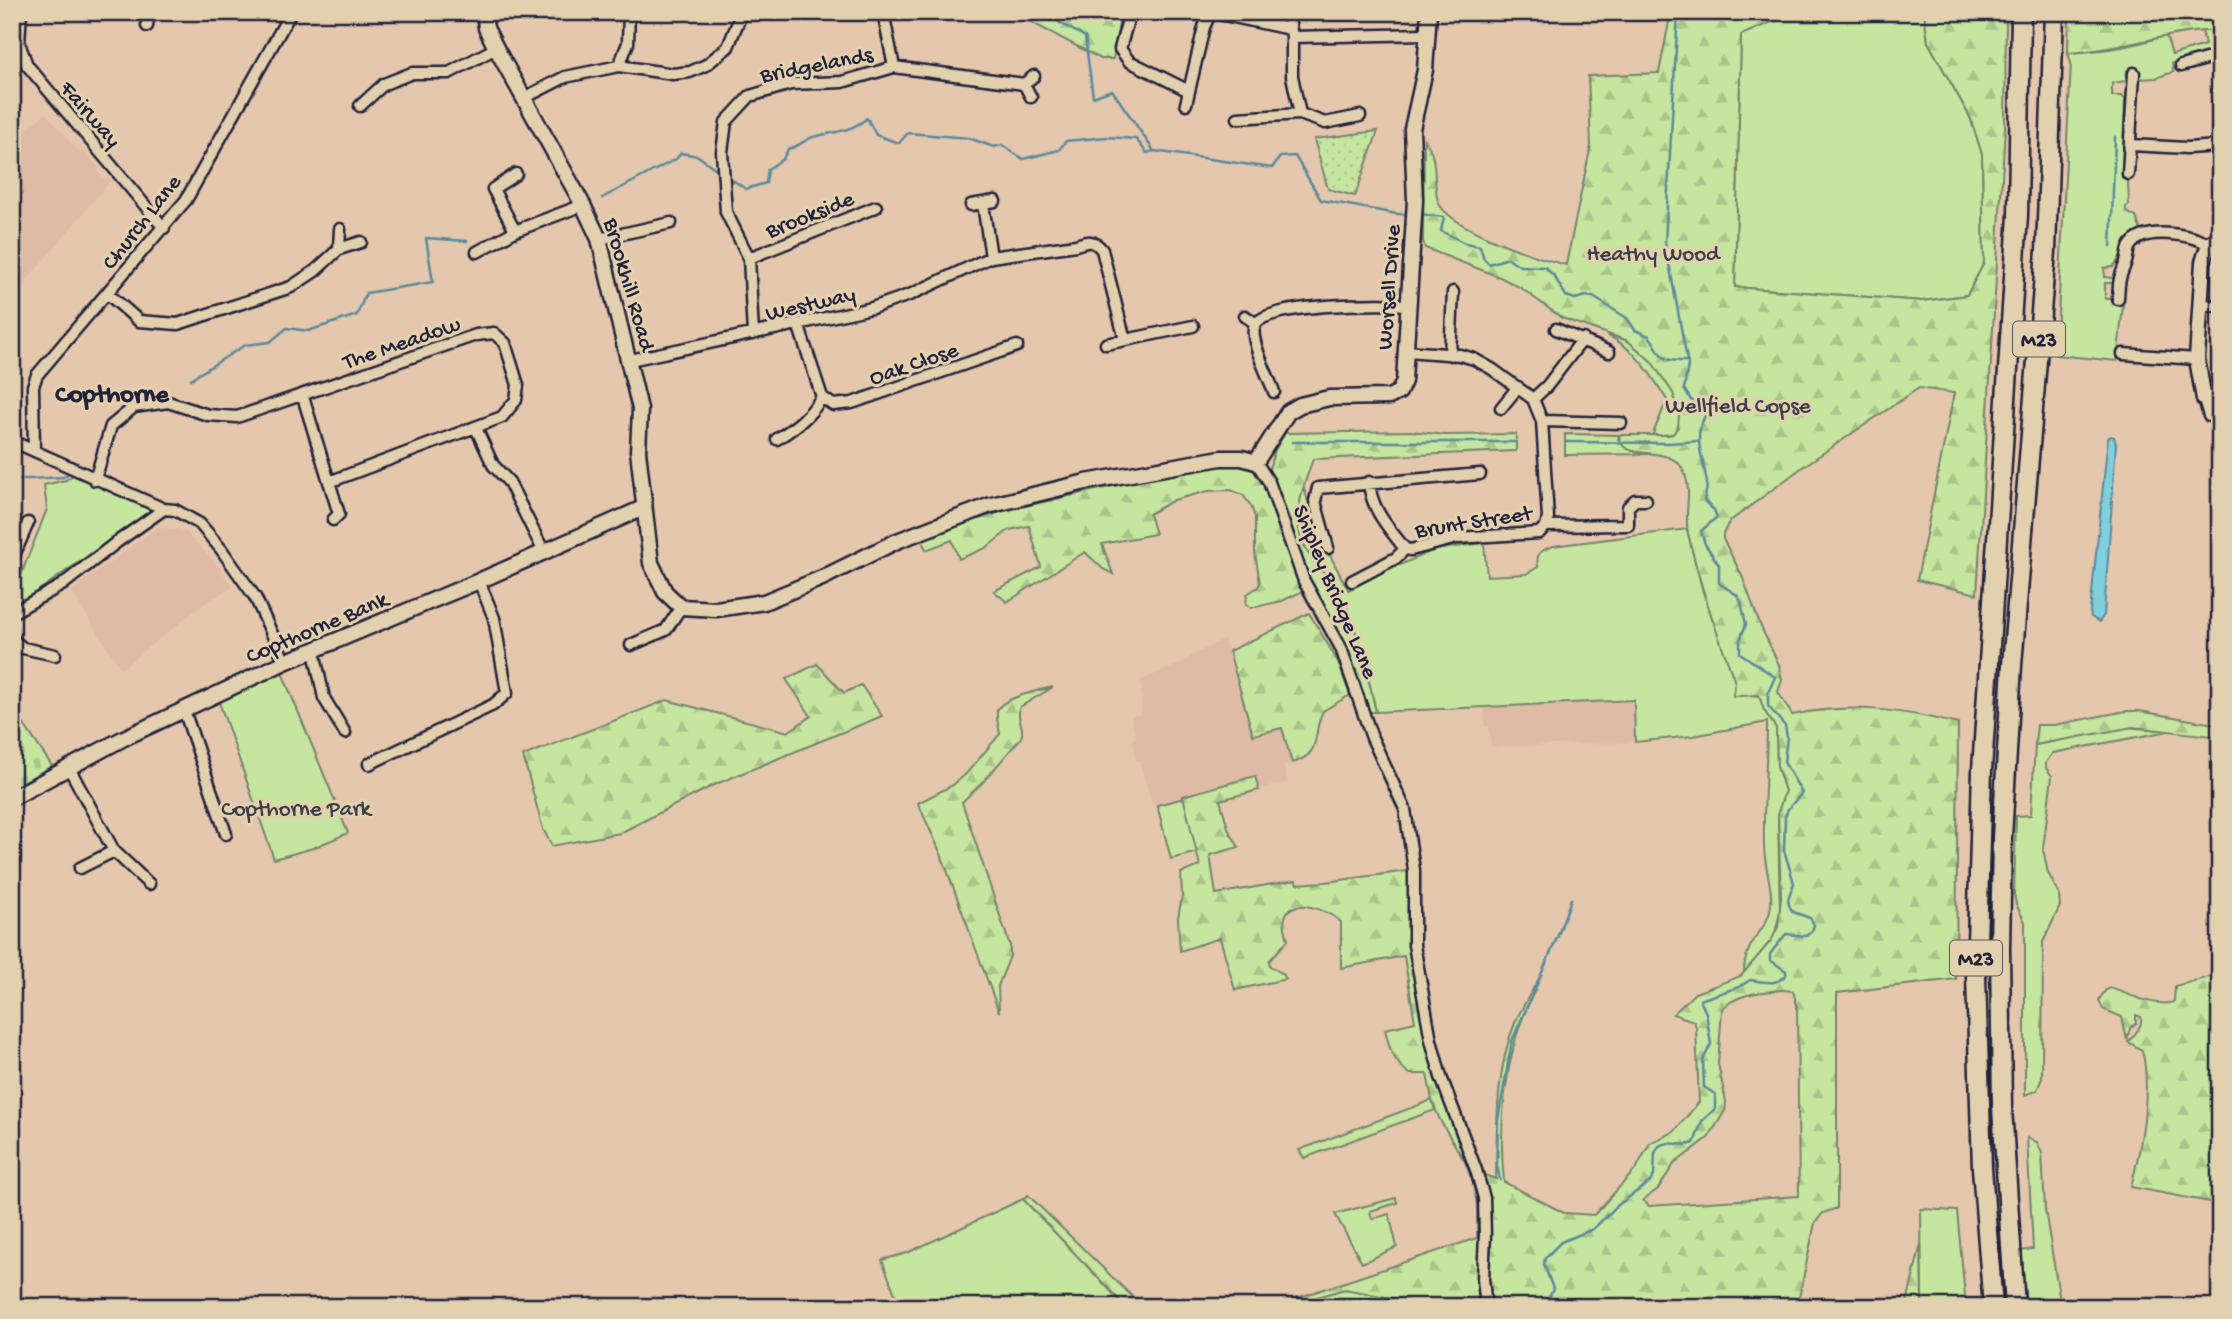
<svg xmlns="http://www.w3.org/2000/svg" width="2232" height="1319" font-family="'Gochi Hand',sans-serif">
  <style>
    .built { fill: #dfbba7 }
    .green { fill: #c6e69f; stroke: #74846d; stroke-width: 2 }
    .forest { fill: url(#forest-firs); stroke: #74846d; stroke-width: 2; fill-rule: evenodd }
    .cemetery { fill: url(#cemetery-stones); stroke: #74846d; stroke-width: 2 }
    .garden { fill: url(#garden-dots); stroke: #74846d; stroke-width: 2 }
    .water { fill: #80cfdd; stroke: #5a8a9c; stroke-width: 2 }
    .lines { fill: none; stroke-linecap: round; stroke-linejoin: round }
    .stream { stroke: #5a8a9c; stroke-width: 2.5 }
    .street-casing { stroke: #22223b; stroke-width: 15 }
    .secondary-casing { stroke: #22223b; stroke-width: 19 }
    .highway-casing { stroke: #22223b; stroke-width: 23 }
    .street { stroke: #e2d0ae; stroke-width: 10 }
    .secondary { stroke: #e2d0ae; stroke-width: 14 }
    .highway { stroke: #e2d0ae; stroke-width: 18 }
    .labels { text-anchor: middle; stroke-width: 6; stroke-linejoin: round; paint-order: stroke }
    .shield { fill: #e2d0ae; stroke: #5c565e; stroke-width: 2 }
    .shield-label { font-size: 21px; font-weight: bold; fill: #22223b }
    .street-label { font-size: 23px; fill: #22223b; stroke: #e2d0ae }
    .park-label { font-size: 23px; fill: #3b3f4a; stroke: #e2d0ae }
    .quarter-label { font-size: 26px; font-weight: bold; fill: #22223b; stroke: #e2d0ae }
  </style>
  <defs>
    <pattern id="forest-firs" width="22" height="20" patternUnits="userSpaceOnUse" patternTransform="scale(1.75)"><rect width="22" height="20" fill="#c6e69f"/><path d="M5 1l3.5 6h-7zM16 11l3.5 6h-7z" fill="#aac58a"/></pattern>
    <pattern id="cemetery-stones" width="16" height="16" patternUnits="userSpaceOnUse" patternTransform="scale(1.75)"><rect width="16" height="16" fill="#c6e69f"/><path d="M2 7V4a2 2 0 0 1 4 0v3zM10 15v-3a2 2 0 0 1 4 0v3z" fill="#aac58a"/></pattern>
    <pattern id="garden-dots" width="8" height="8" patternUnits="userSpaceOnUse" patternTransform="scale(1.75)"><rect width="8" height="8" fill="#c6e69f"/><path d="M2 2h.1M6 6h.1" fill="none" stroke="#aac58a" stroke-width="1.8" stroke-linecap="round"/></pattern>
  </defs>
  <rect width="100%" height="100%" fill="#e5c7ad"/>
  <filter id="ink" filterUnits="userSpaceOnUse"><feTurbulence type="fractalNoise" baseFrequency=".0143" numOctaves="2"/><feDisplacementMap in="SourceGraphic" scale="14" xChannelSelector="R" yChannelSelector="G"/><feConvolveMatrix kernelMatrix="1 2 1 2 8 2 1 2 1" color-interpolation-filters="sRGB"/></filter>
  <g filter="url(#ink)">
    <path class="built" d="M46,113L79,152L86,153L99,166L98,173L104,178L112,179L12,298V122L21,134Z
      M158,527L185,531L218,566L233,587L209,600L121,669L71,591Z
      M1224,639L1253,735L1283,728L1292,763L1284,765L1288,782L1187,808L1198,852L1171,859L1157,806H1153L1139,761H1136L1133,739L1136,738L1131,716L1142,714L1141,680L1184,662L1192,656Z
      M1634,700L1635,742L1491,747L1489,727H1485L1484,707Z"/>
    <path class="green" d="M1796,12H1924L1928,42L1970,117L1982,154L1984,263L1967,295L1922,301L1735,287L1741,34Z
      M2202,31H2220V48L2214,52L2172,63L2173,72L2156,78L2138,79V71L2127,70L2126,81L2112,83V96H2122L2125,99L2122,177L2133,178L2128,182L2129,205L2126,207V212L2136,217L2141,231C2118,243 2127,253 2113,267L2104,268L2105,277L2113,278L2114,283H2105V299H2112L2113,304L2123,305L2117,361L2056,355L2071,63L2068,53C2100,51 2135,47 2166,35L2172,55L2205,45Z
      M1607,335C1614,337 1623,338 1629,342C1651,355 1697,408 1673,434L1652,436L1667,400C1651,374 1636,349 1607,335Z
      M1565,434L1619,435L1618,439L1633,451L1653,454L1565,455Z
      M74,474L152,510L14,608L13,595L47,509L44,485L66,480Z
      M1303,486L1319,534L1348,590L1394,564L1400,565L1434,550L1484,543L1487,576L1526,574L1538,567C1536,552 1540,551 1553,546L1687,529L1703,592L1735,682L1734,696L1759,695L1764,710L1776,728L1777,766L1785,791L1778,817L1780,913L1774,937L1744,973C1744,939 1769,931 1771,905C1773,886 1764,866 1764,846C1763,805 1767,764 1767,722L1693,736L1635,742L1634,700L1376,712C1367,672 1359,634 1342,597C1337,585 1327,576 1319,567C1296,541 1295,518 1303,486Z
      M281,670L348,833L313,848L274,859L218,699Z
      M2126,727L2169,731L2053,753L2046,762V768L2052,776L2043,849L2048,873L2059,894L2060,906L2043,942L2042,1078L2037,1090L2025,1095V922L2016,904L2014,894L2016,816L2031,815L2035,745Z
      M1184,798L1198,852L1171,859L1157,805Z
      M1432,1100L1435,1110L1304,1158L1299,1150Z
      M2027,1138L2037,1142L2042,1153L2045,1210L2061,1307H2026L2021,1251L2033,1249Z
      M1396,1198L1397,1203L1370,1211L1372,1219L1389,1214L1397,1247L1362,1263L1335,1214Z
      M1023,1199L1126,1307H900L882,1260L907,1253Z
      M1921,1209L1957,1211L1966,1307H1922Z
      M1338,1289L1359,1290L1439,1307H1283Z"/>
    <path class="forest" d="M1012,12H1121L1113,59H1101Z
      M1671,12H1796L1741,35L1735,287L1922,301L1967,295L1984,263L1982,154L1970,117L1928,42L1924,12H2006L2005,128L1977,594L1917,580L1954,393L1919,388L1804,466L1729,522L1723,534V539L1742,576L1761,627L1779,665L1782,680L1778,692L1792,715C1849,702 1903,710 1958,724L1956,979L1837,993V1208L1823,1213L1815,1223L1797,1307H1439L1345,1289L1283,1307H1270L1477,1238V1205L1473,1183L1465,1162L1440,1120L1432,1100L1427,1074H1410C1393,1062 1389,1048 1385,1029L1415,1022L1404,956L1341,968V922C1331,912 1292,894 1285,917C1283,924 1286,933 1288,940L1269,961L1270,966L1283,974L1286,979L1235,990L1220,938L1180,951L1178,918L1182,896L1181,873L1200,866L1183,796L1255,776L1259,790L1220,800L1229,831L1239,847L1210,855L1216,894L1296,880L1297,884L1325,882L1408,871L1410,937L1430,1045L1484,1175L1496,1179C1497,1129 1495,1071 1515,1023C1522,1007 1532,991 1541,975C1532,997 1521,1018 1515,1041C1503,1087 1499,1135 1504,1182L1564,1213L1594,1215L1636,1169L1650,1143L1674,1132L1699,1102L1696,1027L1694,1021L1673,1014L1695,993L1741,976L1771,941L1778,927L1781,898L1778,812L1785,791L1777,766L1776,728L1764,710L1759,695L1733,696L1735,682C1717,633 1699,584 1688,533C1684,514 1692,494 1685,474C1674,440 1619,465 1619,435H1668L1673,434L1678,427L1679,414L1673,393L1651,361L1628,341L1562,318L1521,288L1502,278L1425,248L1423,241L1424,139C1439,158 1432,179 1438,201C1446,228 1539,258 1566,265L1591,145L1588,76L1659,73ZM1782,990L1793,991L1797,1005L1799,1196L1649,1206L1643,1200L1658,1189L1674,1164L1708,1138L1725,1111L1726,1102L1718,1064L1722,1009C1737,993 1762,992 1782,990Z
      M2069,12H2220V30C2168,31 2120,50 2068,53Z
      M1411,431L1445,435L1516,434V451L1313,459C1301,493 1287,528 1313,560C1323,573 1336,583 1343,598C1359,635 1367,673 1376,712H1369L1347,653L1313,586L1282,601L1251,608L1246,604L1247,594L1258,587L1260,583L1255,553V517L1251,506L1243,495L1231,490L1208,491L1174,500L1149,514L1155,534L1102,544L1113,574L1103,569L1085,552L1007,602L994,591L1041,567L1029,526L1009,530L986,548L959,559L952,540L926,550L921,538L1004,511L1224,461L1239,464L1259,473L1269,469L1275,450L1285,433Z
      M1309,613L1337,660L1350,695L1323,711C1311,734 1324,754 1292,763L1282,728L1253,735L1229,651Z
      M817,664L844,693L861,685L882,716L716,784L620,833L552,846L543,829L523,756L667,700L788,732L811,716L786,679Z
      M1053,687L1020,707C1015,718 1026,727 1021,738L983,782L962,802L1010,946V956L998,986L999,1012L941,854L918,803L953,785L966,774L1000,734C999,727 996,718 997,711C1000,698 1040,690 1053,687Z
      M2126,711H2139L2220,725V737L2133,727L2035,745L2037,725H2054Z
      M2220,974V1204L2131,1187C2141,1149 2152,1089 2142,1050L2128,1042C2134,1036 2143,1025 2141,1017L2136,1015V1023L2130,1028L2127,1040L2122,1017L2103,1009L2099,1000L2105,991L2110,988C2129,994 2156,1008 2174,1002L2175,986Z
      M1028,1195L1143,1307H1126L1023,1199Z
      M1921,1244L1922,1307H1906Z"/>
    <path class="cemetery" d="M12,703L14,710L52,766L12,788Z"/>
    <path class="garden" d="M1378,131L1355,196L1328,189L1314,139Z"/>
    <path class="water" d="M2111,436L2114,437L2116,444L2104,615L2099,622L2091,617L2090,612L2108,438Z"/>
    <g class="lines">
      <path class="stream" d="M1041,12L1085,37L1093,97L1112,90L1154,151
        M731,179L746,189L766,183L768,169L783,159L788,149C800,146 804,140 813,137C833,132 851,132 867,118L876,135L899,143L908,133L969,138L994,147L1002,145L1023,159L1059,150L1066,141L1107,137L1136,139L1147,153L1154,151L1272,168L1280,157L1295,156L1321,200L1397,214H1408
        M602,198L676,159L681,153L698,156L716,169
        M1418,214L1444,217L1441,231L1465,243L1480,246L1484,259L1489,264L1508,258L1520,266L1545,267L1554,276L1566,296L1575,299L1586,296L1593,297L1627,318L1635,330L1649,336C1664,355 1656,361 1686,361
        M2111,246L2115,137
        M191,379L245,345L270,342L287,328L308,331L357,315L366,293L433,282L426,238L467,241
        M1292,442H1516
        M1565,442L1669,443L1698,441
        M12,480L64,477L67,474
        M1500,1180L1497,1165L1498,1120L1512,1041L1557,938L1571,899
        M1545,1307L1553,1289L1544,1264L1545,1258L1561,1242L1593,1229L1618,1205L1650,1182L1654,1176L1655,1153L1659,1146C1671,1139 1682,1148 1694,1143L1702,1121L1715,1109V1094L1704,1087L1703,1060L1711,1044L1706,1013L1700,1000L1739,987L1750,980C1764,981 1775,987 1786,975V971L1770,960V954L1786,934L1806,936L1812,931L1814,925L1810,918L1793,912C1784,900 1790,895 1794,883L1784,850L1785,817L1788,809L1802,793L1784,762L1787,737L1785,726L1768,706V693L1775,677L1740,653V640L1746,624L1741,602L1737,595L1719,583V565L1705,544L1701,531L1717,517L1714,510L1704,501C1705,495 1707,490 1707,484C1704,456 1690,438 1708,411L1691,400L1684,389L1688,365L1665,242L1678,12"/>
      <defs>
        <path id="street" d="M21,12L19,43L27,65L164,228
          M883,12L894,67
          M1130,12L1120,49L1129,61L1189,91
          M1210,12L1290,29
          M1288,12L1292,37V76L1300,114L1325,123L1360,116
          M147,26L149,12
          M1292,37L1427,34
          M619,66L628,43L629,12
          M2181,66L2220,55
          M1031,97L1024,84L1034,76
          M524,98L565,77L619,66L673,74L690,72L706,65L728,47L742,12
          M1186,104L1204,27L1210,14
          M360,106L384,84L412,73H449L496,48
          M1238,118L1300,114
          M2130,145L2187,148L2220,146
          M516,174L493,189L515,231L583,205
          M2128,174L2134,73
          M983,204L991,257
          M971,205L995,201
          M599,239L671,223
          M339,249L340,229
          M477,252L515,231
          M749,258L726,212L722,152L726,122L750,96L791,84L842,82L894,67L1024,84
          M107,293L139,321L178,324L291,287L315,271L339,249L361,242
          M2118,299C2119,280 2119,279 2126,262C2128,256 2127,251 2130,246C2144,225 2191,235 2209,244
          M2201,305L2220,306
          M1245,316L1255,323
          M798,324L822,397L833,405L852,403L1017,346
          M1556,329L1609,352
          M753,334L749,258L876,207
          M1106,344L1193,326
          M1406,351L1460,355L1474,359L1492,369L1533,399L1542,421L1548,518L1546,526
          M2123,354L2197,359
          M1450,355L1453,292
          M630,360L872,308L912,294L991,257L1076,245C1088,241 1094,239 1102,250L1125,340
          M1274,392C1269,377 1248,338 1255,325C1265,303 1384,303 1409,305
          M303,397L339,514L333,520
          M1533,399L1547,386L1583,339
          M2204,399L2209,416
          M1501,408L1518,387
          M1542,421L1621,423
          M476,428L493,465L509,482L544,552
          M777,439C796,427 810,416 822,397
          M12,441L164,509L175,510L200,524L221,549L255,597L285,662
          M34,450L33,386L37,375L186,200L291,12
          M1256,462L1269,482L1304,581L1341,648L1372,738L1405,809L1414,870V945L1431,1040L1441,1077L1476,1170L1484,1198L1485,1235L1483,1279L1486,1307
          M95,480L111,426L134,407L168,402L208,415L237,417L476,335L494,333L505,343L518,385L516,400L502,417L329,482
          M1369,482C1371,510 1389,528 1405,549
          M1546,526L1628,525V507L1635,500H1646
          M1328,548L1315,501L1318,488L1480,474
          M12,560L28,523
          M1352,581L1396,558L1405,549L1411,550L1457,538L1539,533L1546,526
          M12,613L62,585L117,542L164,509
          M12,639L23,648L55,655
          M631,645L666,630L681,607
          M314,651L324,698L345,733
          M184,710L226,834
          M369,764L493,705L507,693L494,618L479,581
          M68,766L114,851L149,884
          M80,868L114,851"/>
        <path id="secondary" d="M484,12L486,28L496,48L583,205L599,239L640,409L638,451L651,563L665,592L681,607L716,609L764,602L822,578L897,541L988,506L1086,482L1221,458H1242L1256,462L1288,412L1300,405L1329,398L1389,397L1399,392L1404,381L1415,200L1412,129L1425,70L1429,12
          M2220,238L2209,244L2203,262L2197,359L2204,399L2220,396
          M12,798L124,738L285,662L479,581L643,508"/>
        <path id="highway" d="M1993,1307L1982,1168L1976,977L1982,770L2018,215L2021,12
          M2015,1307L2002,1108L2000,948L2002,838L2012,665L2046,251L2054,12"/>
      </defs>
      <use href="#street" class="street-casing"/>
      <use href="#secondary" class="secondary-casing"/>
      <use href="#highway" class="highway-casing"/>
      <use href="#street" class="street"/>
      <use href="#secondary" class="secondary"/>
      <use href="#highway" class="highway"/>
    </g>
  </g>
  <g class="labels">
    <g class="shield">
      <rect x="2013" y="321.5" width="52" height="35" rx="5"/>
      <rect x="1950" y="940.5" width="52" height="35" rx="5"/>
    </g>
    <g class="shield-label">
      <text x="2039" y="346">M23</text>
      <text x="1976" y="965">M23</text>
    </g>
    <g class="street-label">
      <text transform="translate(816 63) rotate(-11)" y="8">Bridgelands</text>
      <text transform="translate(92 113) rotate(49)" y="8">Fairway</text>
      <text transform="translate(809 213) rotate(-22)" y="8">Brookside</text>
      <text transform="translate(140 221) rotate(-52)" y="8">Church Lane</text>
      <text transform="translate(631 284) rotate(74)" y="8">Brookhill Road</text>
      <text transform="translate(1387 287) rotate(-86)" y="8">Worsell Drive</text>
      <text transform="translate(810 302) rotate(-13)" y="8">Westway</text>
      <text transform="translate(401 341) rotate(-19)" y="8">The Meadow</text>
      <text transform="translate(913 362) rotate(-19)" y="8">Oak Close</text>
      <text transform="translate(1473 520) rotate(-9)" y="8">Brunt Street</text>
      <text transform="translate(1337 591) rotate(67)" y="8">Shipley Bridge Lane</text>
      <text transform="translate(316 626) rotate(-23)" y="8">Copthorne Bank</text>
    </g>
    <g class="park-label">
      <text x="1653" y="260">Heathy Wood</text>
      <text x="1738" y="412">Wellfield Copse</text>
      <text x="296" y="815">Copthorne Park</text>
    </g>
    <g class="quarter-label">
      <text x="112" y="401">Copthorne</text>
    </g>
  </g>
  <rect width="2232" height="1319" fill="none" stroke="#e2d0ae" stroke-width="42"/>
  <rect x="21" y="21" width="2190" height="1277" fill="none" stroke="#22223b" stroke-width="2.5" filter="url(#ink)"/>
</svg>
